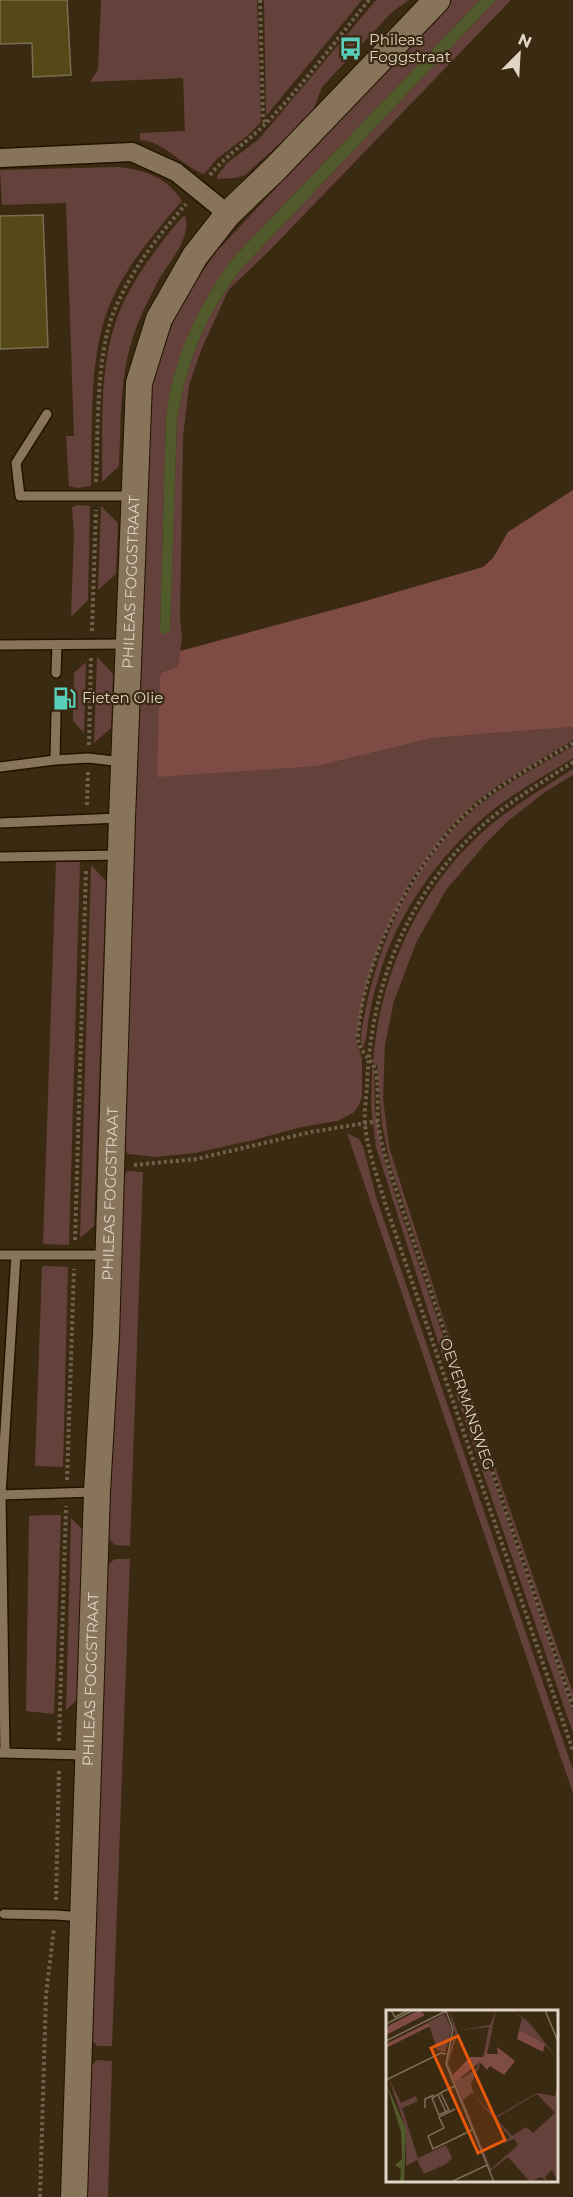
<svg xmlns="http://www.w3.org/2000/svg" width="573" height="2197" font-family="Montserrat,sans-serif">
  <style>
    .green { fill: #64413b }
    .forest { fill: #7e4c44 }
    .water { fill: #515a2b }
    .building { fill: #554918; stroke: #776f51; stroke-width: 1.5 }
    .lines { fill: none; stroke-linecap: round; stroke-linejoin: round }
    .lane-casing { stroke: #221200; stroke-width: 12 }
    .street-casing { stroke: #221200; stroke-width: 21 }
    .secondary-casing { stroke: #221200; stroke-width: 28 }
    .path { stroke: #6f604b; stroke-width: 4; stroke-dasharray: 3 3; stroke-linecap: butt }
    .lane { stroke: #88745a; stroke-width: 9 }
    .street { stroke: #88745a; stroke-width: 18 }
    .secondary { stroke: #88745a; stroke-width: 26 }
    .labels { text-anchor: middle; stroke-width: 4.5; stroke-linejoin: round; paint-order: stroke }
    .poi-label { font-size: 15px; fill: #dfd4c6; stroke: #3b2a12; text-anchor: start }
    .street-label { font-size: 15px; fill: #dfd4c6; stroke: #3b2a12 }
    .inset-road { fill: none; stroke: #7d6e5a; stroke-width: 1.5 }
    .view { fill: #e8590c; fill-opacity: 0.15; stroke: #e8590c; stroke-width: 3 }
    .inset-edge { fill: none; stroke: #dfd4c6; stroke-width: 3 }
  </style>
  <rect width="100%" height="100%" fill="#3b2a12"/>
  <path class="green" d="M101,0H257L261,122L247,136L218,158L204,174C181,166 166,142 140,140V133L185,131L183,78L90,82L98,70Z
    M263,0H362L266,116L264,2Z
    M376,0H409L392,12L322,87L313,111L295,130L245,175L235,178L218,179L217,176L227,163L258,140Z
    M452,0H480L234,257C196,309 176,354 166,417L160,631L170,628L177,420C187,361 205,314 243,267L496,0H511L268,252L229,289L202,348L189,385L183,437L180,618L182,639L178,666L163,672L318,766L433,738L573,727V740L500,784L476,802L450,827L411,880L380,943L365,990L356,1040L362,1059V1097L359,1105L353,1113L337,1121L302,1127L254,1140L195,1153L155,1157L128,1154L122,1147L147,426C150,408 150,388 155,371C167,328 191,286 217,251Z
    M119,167C148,171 165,176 182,201C157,230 131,260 114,295C87,351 93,424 91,486L77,488L69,486L66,436H74L66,203L2,205L0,170Z
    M185,215C192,239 169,261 158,281C154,289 150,297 146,305C118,361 122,407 119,466L102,482C103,433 99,373 114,327C122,300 137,276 153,254C163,241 173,226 185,215Z
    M78,505L90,506L88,600L71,617L74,533L72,507Z
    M101,506L118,523L116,574L98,590Z
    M97,657L113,674L111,728L94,743Z
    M86,662L84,733L73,721L74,673Z
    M573,746V758C545,776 515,792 489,813C443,852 405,903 384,960C378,979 372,998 369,1017C367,1028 367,1039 363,1048L361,1043V1034C374,951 410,862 477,807C506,783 541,765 573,746Z
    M573,769V775L545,792L508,821L486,843L446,890L417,941L394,1001L385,1045L383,1098L389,1147L458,1364L391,1167L382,1125L377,1065L373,1063C379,976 419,887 486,829C512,806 544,788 573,769Z
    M56,861L80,862L69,1245L43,1244Z
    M91,865L106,881L94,1226L80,1238Z
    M372,1069H374L375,1111L382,1151L396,1198L454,1368L444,1361L376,1147L371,1106Z
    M347,1133L359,1139L363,1146L377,1200L573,1770V1793Z
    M128,1171L143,1172L130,1546L115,1545L108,1538L121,1178Z
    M45,1266L68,1267L63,1467L35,1466L42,1267Z
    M463,1373L573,1693V1701L472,1405L462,1374Z
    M459,1380L573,1711V1733L455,1392Z
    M42,1515H61L54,1714L26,1711L29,1516Z
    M71,1518L83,1530L77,1700L66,1710Z
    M115,1559H130L112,2046H97L91,2039L107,1565Z
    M97,2060L112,2061L108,2197H86L90,2067Z"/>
  <path class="forest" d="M573,490V727L433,738L318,766L157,777L160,677L163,672L178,666L180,651L362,602L483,567L493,558L508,532Z"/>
  <path class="water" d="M480,0H496L243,267C205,314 187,361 177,420L170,631L164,635L160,631L166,417C174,356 197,307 234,257Z"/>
  <path class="building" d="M0,0H67L71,75L33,77L32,43L0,44Z
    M43,215L48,347L0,349V216Z"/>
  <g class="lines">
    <defs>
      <path id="lane" d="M47,414L16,463L20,496H133
        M0,645L127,644
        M56,673L57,645
        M56,714L55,760L88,758L123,762
        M0,767L55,760
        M0,823L119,818
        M0,857L120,855
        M0,1255H107
        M0,1495L94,1492
        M0,1753L86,1755
        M5,1753L1,1495L16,1255
        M4,1914L56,1915L83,1917"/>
      <path id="street" d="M0,158L132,152L176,172L228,214"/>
      <g id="secondary">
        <path id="s1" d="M74,2197L97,1492L106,1335L122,818L139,383L159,319L195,256L228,214L276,168L437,0"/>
      </g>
    </defs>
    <use href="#lane" class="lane-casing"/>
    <use href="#street" class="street-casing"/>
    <use href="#secondary" class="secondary-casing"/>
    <path class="path" d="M260,0L263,118L266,124
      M210,175C228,153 252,139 271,118C306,81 337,39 369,0
      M96,482C98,434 96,357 113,314C129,273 157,237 186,204
      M92,631L96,510
      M573,743C541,762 506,780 477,804C418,852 361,961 358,1038C358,1051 371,1058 375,1069C379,1081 377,1109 378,1123C381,1147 390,1170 397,1193L573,1707
      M89,745L91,657
      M573,762C543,782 510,801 483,825C407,894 370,986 367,1087C366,1099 364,1112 365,1124C367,1150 378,1178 385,1203L573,1751
      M87,805L88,771
      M134,1165L196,1159L311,1132L378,1121
      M75,1240L86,870
      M67,1480L74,1269
      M59,1741L66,1506
      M56,1900L59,1769
      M40,2197L46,1995L54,1928"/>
    <use href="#lane" class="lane"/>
    <use href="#street" class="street"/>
    <use href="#secondary" class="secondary"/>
  </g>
  <defs>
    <symbol id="bus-bare" viewBox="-9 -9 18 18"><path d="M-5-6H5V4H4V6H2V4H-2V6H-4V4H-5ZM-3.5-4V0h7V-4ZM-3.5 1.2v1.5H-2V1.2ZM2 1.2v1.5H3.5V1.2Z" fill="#5acebd" stroke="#3b2a12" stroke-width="2.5" paint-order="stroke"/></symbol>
    <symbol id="fuel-bare" viewBox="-9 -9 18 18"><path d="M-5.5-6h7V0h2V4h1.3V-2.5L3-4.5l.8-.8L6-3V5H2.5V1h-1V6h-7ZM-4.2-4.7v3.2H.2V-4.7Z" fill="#5acebd" stroke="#3b2a12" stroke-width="2.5" paint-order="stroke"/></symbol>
  </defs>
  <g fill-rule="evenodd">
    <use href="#bus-bare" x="334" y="32" width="33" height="33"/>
    <use href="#fuel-bare" x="48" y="682" width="33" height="33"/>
  </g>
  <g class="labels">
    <g class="poi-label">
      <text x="369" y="45">Phileas<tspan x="369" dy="17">Foggstraat</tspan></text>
      <text x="82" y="703">Fieten Olie</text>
    </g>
    <g class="street-label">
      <text dy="5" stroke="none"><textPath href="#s1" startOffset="1616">PHILEAS FOGGSTRAAT</textPath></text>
      <text dy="5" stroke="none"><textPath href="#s1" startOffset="1004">PHILEAS FOGGSTRAAT</textPath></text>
      <text transform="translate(467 1404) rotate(71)" y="5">OEVERMANSWEG</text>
      <text dy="5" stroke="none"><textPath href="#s1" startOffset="518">PHILEAS FOGGSTRAAT</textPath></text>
    </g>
  </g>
  <g transform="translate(386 2010)">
    <rect width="172" height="172" fill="#3b2a12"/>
    <path d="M63,0L72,23L62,53L68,66L76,68L89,60L97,47L103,17L75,20L104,15L110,0L103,36L85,74L88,85L109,107L151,83L169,86L172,65V172L166,160L159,167L162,172L155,167L144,172L122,147L104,161L60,53L69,23ZM86,83L124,127L117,134L128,129L132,135L105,159L77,90ZM151,84L169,103L147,123L140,117L126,126L110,108ZM125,0L139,9L147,17L172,50L159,35L133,20L136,8ZM58,4L66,19L59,42L51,40L42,12L0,33ZM3,69L15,93L30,86L32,91L16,98L32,148L60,135L66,148L60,154L38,164L31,150L20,156V119Z" fill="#64413b" fill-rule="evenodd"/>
    <path d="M33,0L39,5L0,25L2,16ZM42,13L44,16L0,38V34ZM133,20L159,34L157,42L131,29ZM102,37L101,44H112L111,37L129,51L118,65L104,56L101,60L94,52L69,72L67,65L84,47H98Z" fill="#7e4c44"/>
    <path d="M0,73L20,119L18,172H14L15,159L9,155L16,149L15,122Z" fill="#515a2b"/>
    <path class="inset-road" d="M5,0L9,7L23,0M159,0L173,34M171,0L173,27M60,1L67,19L60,54L108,172M0,14L28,0M0,31L62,0M0,70L55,43L60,44M55,84L63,100L53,105L46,88L58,81L69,76M52,85L60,102M39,98V89L48,85M72,98L82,121M69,99L53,107L58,118L42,126L47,139L86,120M65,172L101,155"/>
    <path class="view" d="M72,26L119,130L92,143L45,38Z"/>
    <rect width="172" height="172" class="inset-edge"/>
  </g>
  <g transform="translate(519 54) rotate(24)" stroke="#3b2a12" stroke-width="4.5" paint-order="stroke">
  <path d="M0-4.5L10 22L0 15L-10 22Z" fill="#dfd4c6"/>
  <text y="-9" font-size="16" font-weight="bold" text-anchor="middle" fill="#dfd4c6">N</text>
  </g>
</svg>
